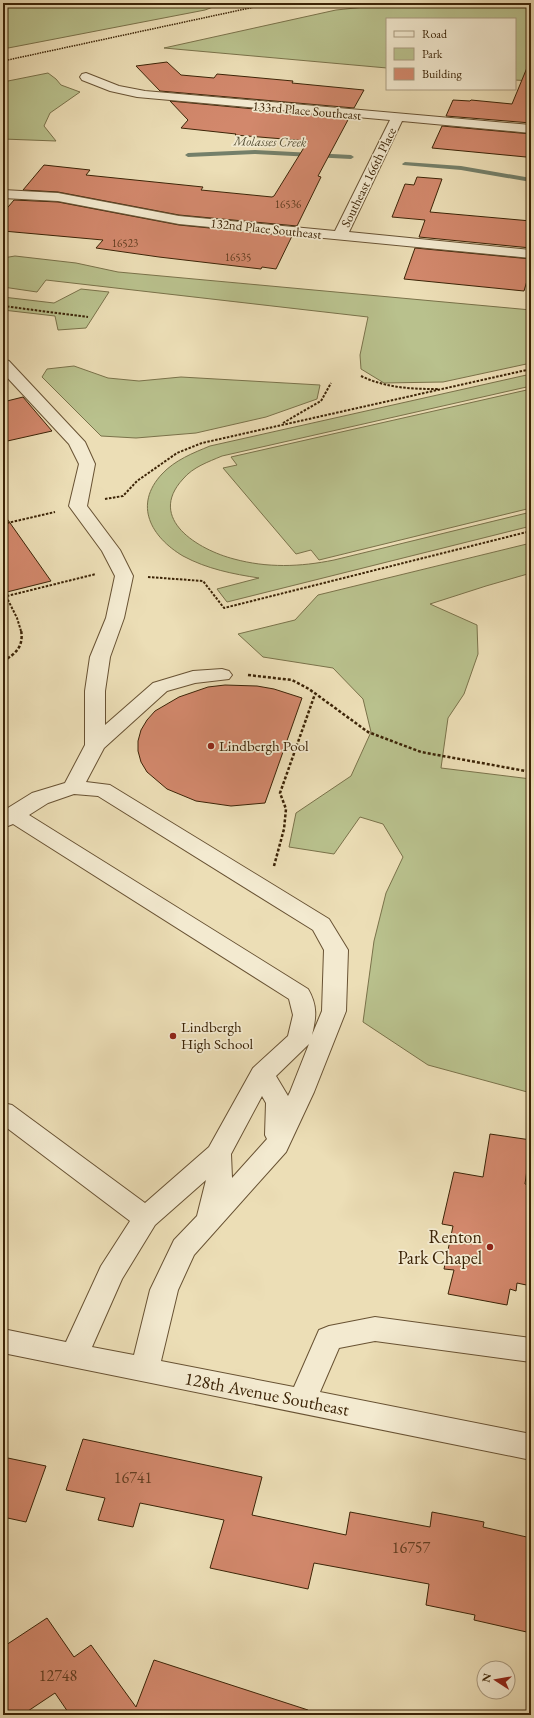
<svg xmlns="http://www.w3.org/2000/svg" width="534" height="1718" font-family="'EB Garamond',serif">
  <style>
    .green { fill: #b9c18d; stroke: #7a724a }
    .lines { fill: none; stroke-linecap: round; stroke-linejoin: round }
    .stream { fill: #747f69; fill-rule: evenodd }
    .building { fill: #d2886c; stroke: #3c2407 }
    .minor-casing { stroke: #685233; stroke-width: 2 }
    .path-far2 { stroke: #3c2407; stroke-width: 1.5; stroke-dasharray: 1.5 1; stroke-linecap: butt }
    .path-far1 { stroke: #3c2407; stroke-width: 2; stroke-dasharray: 2.5 1.5; stroke-linecap: butt }
    .path { stroke: #3c2407; stroke-width: 2.5; stroke-dasharray: 3 2; stroke-linecap: butt }
    .minor { fill: #f3ead0; fill-rule: evenodd }
    .poi-dot { fill: #8f2418; stroke: #f3ead0; stroke-width: 1.5 }
    .labels { text-anchor: middle; stroke-width: 3.5; stroke-linejoin: round; paint-order: stroke }
    .far-number-label { font-size: 11px; fill: #623d20 }
    .far-street-label { font-size: 13px; fill: #3c2407; stroke: #f3ead0 }
    .far-water-label { font-size: 13px; font-style: italic; fill: #585238; stroke: #f3ead0 }
    .poi-label { font-size: 15px; fill: #3c2407; stroke: #f3ead0; text-anchor: start }
    .near-number-label { font-size: 16px; fill: #623d20 }
    .near-poi-label { font-size: 18px; fill: #3c2407; stroke: #f3ead0; text-anchor: end }
    .near-street-label { font-size: 18px; fill: #3c2407; stroke: #f3ead0 }
  </style>
  <rect width="100%" height="100%" fill="#ecdeb6"/>
  <filter id="stains"><feTurbulence type="fractalNoise" baseFrequency=".005" numOctaves="4"/><feColorMatrix values="0 0 0 0 .2 0 0 0 0 .09 0 0 0 0 .02 0 0 0 .5 -.17"/></filter>
  <radialGradient id="worn" r=".72"><stop offset=".6" stop-color="#630" stop-opacity="0"/><stop offset="1" stop-color="#630" stop-opacity=".3"/></radialGradient>
  <path class="green" d="M3,3H224L205,10L3,49Z
    M404,3H531V81L515,80V19H387V68L164,48L336,10Z
    M48,73L56,79L61,85L80,92L50,113L44,126L56,141L3,139V82Z
    M15,256L76,263L118,272L531,310V363L443,382L384,383L361,369L360,355L368,317L46,280L37,292L3,287V258Z
    M81,289L109,292L86,328L58,330L55,316L3,310V297L54,303Z
    M74,366L108,378L139,381L181,377L320,385L317,399L266,417L196,433L136,438L101,436L42,377L47,369Z
    M531,374V386L222,456C208,462 193,467 183,479C146,519 199,550 234,559C267,568 300,567 334,560L531,512V526L227,602L217,589L259,578C233,574 207,569 183,556C151,537 133,505 162,474C175,460 193,453 210,446Z
    M531,389V508L319,560L311,550L296,554L223,468L237,465L231,457Z
    M531,543V573L486,586L430,604L477,625L478,654L464,694L448,718L441,768L531,779V1093L428,1065L363,1022L374,941L386,893L403,857L383,824L360,817L334,854L289,847L296,813L351,776L371,732L363,699L333,668L263,657L238,634L295,620L318,595Z"/>
  <g class="lines">
    <path class="stream" d="M255,150L351,155L354,157L351,159L255,154L188,157L185,155L188,153Z
      M405,162L461,166L531,178V182L461,170L403,165L402,164Z"/>
  </g>
  <path class="building" d="M531,58V123L446,116L453,100L470,101L471,100L512,104Z
    M167,62L181,75L214,78L217,74L293,81L292,83L364,90L354,108L160,91L136,66Z
    M170,101L349,118L318,176L321,177L297,226L179,215L58,192L23,190L44,165L90,170L86,175L203,187L201,190L272,197L274,196L308,141L235,135L236,134L181,128L188,120Z
    M442,126L531,134V147L526,157L432,148Z
    M417,177L442,179L430,212L531,221V248L419,237L425,220L392,217L405,184L414,185Z
    M14,200L58,202L179,225L292,236L276,269L262,267L261,269L159,257L96,248L103,240L3,231V213Z
    M415,248L531,259V267L524,291L404,279Z
    M23,397L52,431L3,442V402Z
    M3,513L51,581L3,593Z
    M225,685L257,686L274,689L302,698L265,803L231,806L196,801L167,789L147,772L141,762L138,751V741L141,730L147,720L155,711L179,697L208,687Z
    M490,1134L531,1140L525,1184L531,1186V1286L517,1283L516,1291L510,1289L507,1305L448,1294L454,1270L444,1269L453,1226L442,1224L454,1172L483,1177Z
    M83,1439L262,1477L252,1515L346,1535L350,1512L430,1527L432,1512L484,1522L483,1527L531,1538V1633L474,1620L475,1615L426,1605L429,1584L314,1563L308,1589L210,1568L224,1520L140,1503L133,1527L98,1520L105,1498L66,1490Z
    M3,1457L46,1466L26,1522L3,1517Z
    M47,1618L74,1657L91,1645L136,1707L154,1660L308,1710L307,1715H70L55,1693L22,1715H3V1647Z"/>
  <g class="lines">
    <defs>
      <path id="minor" d="M86,73L119,86L145,91L531,125V133L402,121L349,232L531,250V258L179,224L58,201L3,198V190L58,193L179,216L335,231L390,120L137,97L110,91L82,80L80,77L82,74Z
        M3,359L9,361L85,442L95,464L87,506L120,550L133,576L124,618L110,657L105,691V725L153,683L193,671L222,669L229,671L232,675L229,679L195,683L167,691L104,748L86,782L110,785L329,919L348,950L346,1011L314,1092L286,1152L194,1255L178,1290L161,1361L294,1387L319,1330L329,1326L375,1317L531,1338V1362L375,1341L339,1348L320,1392L531,1434V1460L3,1353V1329L66,1342L101,1266L130,1221L3,1125V1103L12,1105L145,1203L209,1147L253,1068L288,1036L293,1015L289,999L13,824L3,828V811L32,793L65,783L85,745V691L90,657L106,618L115,576L102,551L69,506L79,464L69,444L3,373ZM74,794L98,796L313,930L324,950L322,1011L312,1035C316,1018 318,1006 308,989L29,815L48,803ZM309,1044L290,1092L288,1096L276,1076ZM262,1096L266,1103L265,1135L267,1139L232,1178L231,1154ZM206,1180L197,1216L174,1240L150,1290L134,1355L92,1347L122,1279L155,1225Z"/>
    </defs>
    <use href="#minor" class="minor-casing"/>
    <path class="path-far2" d="M3,61L273,3"/>
    <path class="path-far1" d="M3,306L88,317
      M361,376C386,388 411,389 438,389
      M283,423L321,401L331,383
      M105,499L123,496L137,481L177,453L202,443L531,369
      M3,524L55,512
      M148,577L203,581L224,608L531,531
      M6,596L17,618L21,631
      M3,597L96,574"/>
    <path class="path" d="M3,661C16,654 24,646 21,630
      M248,675L292,680L309,689L368,732L421,752L531,772
      M274,866L284,829L286,809L280,793L315,694"/>
    <use href="#minor" class="minor"/>
  </g>
  <g class="poi-dot">
    <circle cx="211" cy="746" r="4"/>
    <circle cx="173" cy="1036" r="4"/>
    <circle cx="490" cy="1247" r="4"/>
  </g>
  <g class="labels">
    <g class="far-number-label">
      <text x="288" y="208">16536</text>
      <text x="125" y="247">16523</text>
      <text x="238" y="261">16535</text>
    </g>
    <g class="far-street-label">
      <text transform="translate(307 110) rotate(5)" y="5">133rd Place Southeast</text>
      <text transform="translate(368 177) rotate(-64)" y="5">Southeast 166th Place</text>
      <text transform="translate(266 228) rotate(6)" y="5">132nd Place Southeast</text>
    </g>
    <g class="far-water-label">
      <text transform="translate(270 141) rotate(1)" y="5">Molasses Creek</text>
    </g>
    <g class="poi-label">
      <text x="219" y="751">Lindbergh Pool</text>
      <text x="181" y="1032">Lindbergh<tspan x="181" dy="17">High School</tspan></text>
    </g>
    <g class="near-number-label">
      <text x="133" y="1483">16741</text>
      <text x="411" y="1553">16757</text>
      <text x="58" y="1681">12748</text>
    </g>
    <g class="near-poi-label">
      <text x="482" y="1243">Renton<tspan x="482" dy="21">Park Chapel</tspan></text>
    </g>
    <g class="near-street-label">
      <text transform="translate(267 1394) rotate(11)" y="6">128th Avenue Southeast</text>
    </g>
  </g>
  <rect width="534" height="1718" fill="none" stroke="#ecdeb6" stroke-width="16"/>
  <rect x="4" y="4" width="526" height="1710" fill="none" stroke="#3c2407" stroke-width="2"/>
  <rect x="8" y="8" width="518" height="1702" fill="none" stroke="#3c2407"/>
  <rect x="386" y="18" width="130" height="72" fill="#f3ead0" stroke="#aa9b80"/>
  <rect x="394" y="31" width="20" height="6" fill="#f3ead0" stroke="#aa9b80"/>
  <text x="422" y="38" font-size="12" fill="#3c2407">Road</text>
  <rect x="394" y="48" width="20" height="12" fill="#b9c18d" stroke="#aa9b80"/>
  <text x="422" y="58" font-size="12" fill="#3c2407">Park</text>
  <rect x="394" y="68" width="20" height="12" fill="#d2886c" stroke="#aa9b80"/>
  <text x="422" y="78" font-size="12" fill="#3c2407">Building</text>
  <g transform="translate(496 1680) rotate(282)"><circle r="19" fill="#f3ead0" stroke="#aa9b80"/>
  <path d="M0-3L7 15L0 10L-7 15Z" fill="#8f2418"/>
  <text y="-6" font-size="11" font-weight="bold" text-anchor="middle" fill="#3c2407">N</text>
  </g>
  <rect width="100%" height="100%" filter="url(#stains)"/>
  <rect width="100%" height="100%" fill="url(#worn)"/>
</svg>
